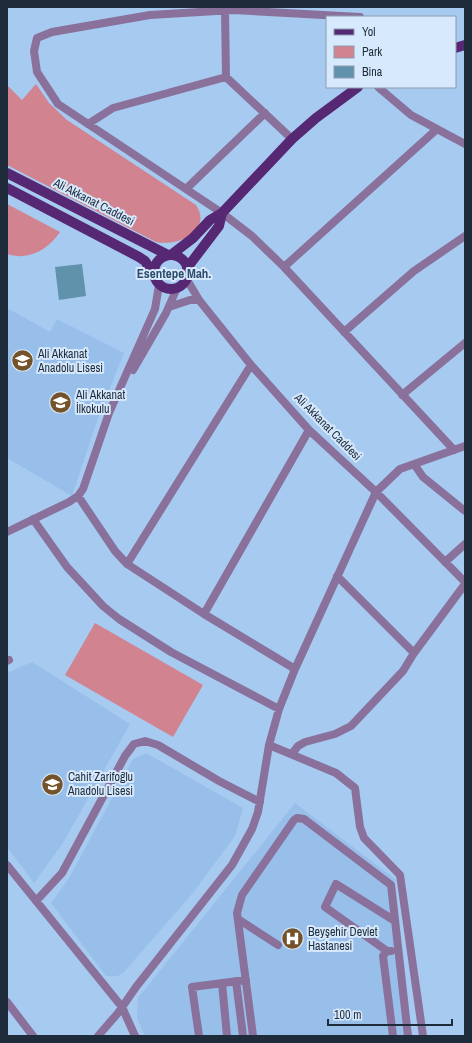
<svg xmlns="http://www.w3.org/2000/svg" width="472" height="1043" font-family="'Archivo Narrow',sans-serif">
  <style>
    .built { fill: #98bfea }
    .green { fill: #d1848f }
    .building { fill: #6192ab }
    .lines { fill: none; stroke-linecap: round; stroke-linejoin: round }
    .minor { stroke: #89719b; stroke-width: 8 }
    .major { stroke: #562772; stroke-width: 10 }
    .labels { text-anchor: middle; stroke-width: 4; stroke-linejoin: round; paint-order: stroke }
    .street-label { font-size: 12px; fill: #1e2b3a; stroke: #d7e9fc }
    .poi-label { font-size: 12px; fill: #1e2b3a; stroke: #d7e9fc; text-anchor: start }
    .neighbourhood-label { font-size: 13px; font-weight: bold; fill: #2f4d6d; stroke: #d7e9fc }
  </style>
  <rect width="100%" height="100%" fill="#a7caf0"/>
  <path class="built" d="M7,308L50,332L57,319L124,353L98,418L72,496L7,458Z
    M32,662L130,724L63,843L34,883L7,847V673Z
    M146,753L243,808L235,836L192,894L124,972L118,976H106L51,903L69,878L133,759Z
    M295,803L395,879L412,1036H145L137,1018L138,998Z"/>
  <path class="green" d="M36,84L49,103L67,120L196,205C213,230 178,247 156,242L7,165V85L22,100Z
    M7,204L60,232C48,250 28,261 7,254Z
    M95,623L203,685L173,737L65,675Z"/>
  <path class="building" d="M82,264L86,296L59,300L55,267Z"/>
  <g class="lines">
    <path class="minor" d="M225,11L226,77L292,139
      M360,17L233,10L150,15L52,32L37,38L34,51L37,72L58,104L222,213L252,236L284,267L454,450
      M378,87L411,115L465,144
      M88,124L113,108L226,77
      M186,189L265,113
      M284,267L437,129
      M186,278L199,300L251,365L309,430L376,492L465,582
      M169,307L190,300H199
      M344,332L414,271L465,236
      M133,370L166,313L177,288
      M402,395L465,343
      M414,464L423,477L465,511
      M78,496L115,551L127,564L204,614L295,669
      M33,519L67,567L103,606L119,619L171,652L279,709
      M7,532L69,502L78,496L83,489L109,413L155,309L159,285
      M445,562L465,544
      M127,564L251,365
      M337,576L414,653
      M204,614L309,430
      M7,661L9,660
      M269,745L336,773L355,788L360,827L364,838L400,875L423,1036
      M292,754L298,746L305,742L335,734L351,726L403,671L414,653L465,584
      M7,865L122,1007L135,1036
      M36,901L62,873L125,756L134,744L145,741L158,745L219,781L260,802
      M238,919L278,945
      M387,951L325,907L336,884L395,921
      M391,951H387L383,956L393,1036
      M236,981L243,1036
      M222,983L227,1036
      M7,1002L33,1036
      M98,1036L118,1013L136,987L232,865L252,829L258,812L269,745L279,709L295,669L376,492L400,469L465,446
      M199,1036L192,987L246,980
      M253,1036L237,913L242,895L294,820L297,818L304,819L391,885L408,1036"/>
    <path class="major" d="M455,48L465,45
      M7,173L168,255
      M7,188L139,257L145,261L154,275
      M171,255L193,238L210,220L222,213L292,139L316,118L358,87
      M154 272a17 17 0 1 1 34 0a17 17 0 1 1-34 0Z
      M187,268L219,226L222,213"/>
  </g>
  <defs>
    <symbol id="school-disc" viewBox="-11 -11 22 22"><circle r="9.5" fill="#74532a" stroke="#d7e9fc"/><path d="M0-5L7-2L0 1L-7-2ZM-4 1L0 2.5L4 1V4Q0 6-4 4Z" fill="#fff"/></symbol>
    <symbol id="hospital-disc" viewBox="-11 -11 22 22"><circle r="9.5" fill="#74532a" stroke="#d7e9fc"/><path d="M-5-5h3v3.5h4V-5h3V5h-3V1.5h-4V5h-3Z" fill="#fff"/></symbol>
  </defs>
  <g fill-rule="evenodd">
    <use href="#school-disc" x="10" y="348" width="25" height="25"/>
    <use href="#school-disc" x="48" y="390" width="25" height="25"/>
    <use href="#school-disc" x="40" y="772" width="25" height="25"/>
    <use href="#hospital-disc" x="280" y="926" width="25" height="25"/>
  </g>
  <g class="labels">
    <g class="street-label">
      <text transform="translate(94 202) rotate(27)" y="4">Ali Akkanat Caddesi</text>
      <text transform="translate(328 427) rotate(45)" y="4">Ali Akkanat Caddesi</text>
    </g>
    <g class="poi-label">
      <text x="38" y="358">Ali Akkanat<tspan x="38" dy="14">Anadolu Lisesi</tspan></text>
      <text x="76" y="399">Ali Akkanat<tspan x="76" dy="14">İlkokulu</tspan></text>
      <text x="68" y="781">Cahit Zarifoğlu<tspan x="68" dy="14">Anadolu Lisesi</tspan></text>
      <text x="308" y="936">Beyşehir Devlet<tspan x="308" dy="14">Hastanesi</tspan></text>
    </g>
    <g class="neighbourhood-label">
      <text x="174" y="278">Esentepe Mah.</text>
    </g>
  </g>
  <rect width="472" height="1043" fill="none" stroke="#1e2b3a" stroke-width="16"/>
  <rect x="326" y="16" width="130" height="72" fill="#d7e9fc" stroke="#8d9dae"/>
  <rect x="334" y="29" width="20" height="6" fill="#562772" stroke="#8d9dae"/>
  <text x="362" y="36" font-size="12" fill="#1e2b3a">Yol</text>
  <rect x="334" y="46" width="20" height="12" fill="#d1848f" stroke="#8d9dae"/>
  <text x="362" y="56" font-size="12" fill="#1e2b3a">Park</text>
  <rect x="334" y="66" width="20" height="12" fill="#6192ab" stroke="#8d9dae"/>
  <text x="362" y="76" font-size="12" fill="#1e2b3a">Bina</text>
  <path d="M328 1019v6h124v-6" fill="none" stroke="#1e2b3a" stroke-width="2"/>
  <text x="334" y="1019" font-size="12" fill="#1e2b3a" stroke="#d7e9fc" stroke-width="3" paint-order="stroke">100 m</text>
</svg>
